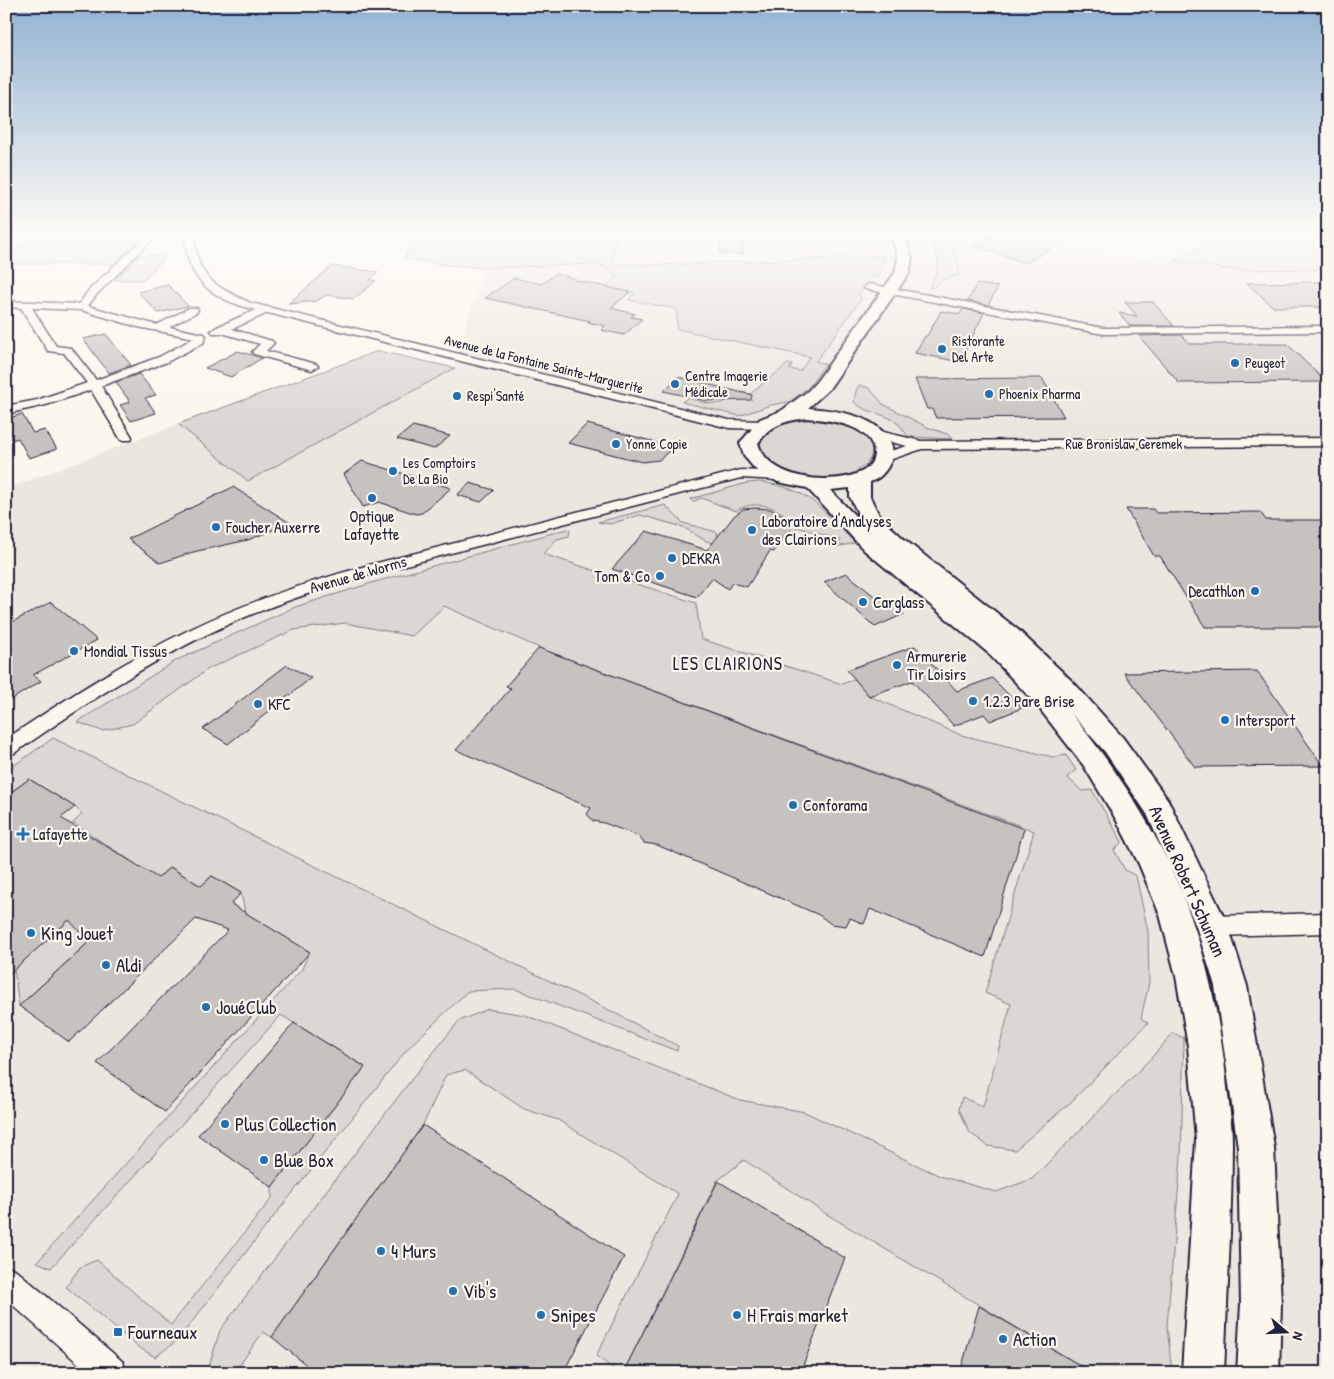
<svg xmlns="http://www.w3.org/2000/svg" width="1334" height="1379" font-family="'Patrick Hand',sans-serif">
  <style>
    .built { fill: #ebe7df }
    .green { fill: #dbd8d3; stroke: #7e7d87 }
    .building { fill: #c6c2c0; stroke: #22223b }
    .lines { fill: none; stroke-linecap: round; stroke-linejoin: round }
    .street-casing { stroke: #22223b; stroke-width: 3 }
    .secondary-casing { stroke: #22223b; stroke-width: 4 }
    .street { fill: #fbf7ec; fill-rule: evenodd }
    .secondary { fill: #fbf7ec; fill-rule: evenodd }
    .poi-dot { fill: #1f6fb2; stroke: #fbf7ec; stroke-width: 2 }
    .labels { text-anchor: middle; stroke-width: 4.5; stroke-linejoin: round; paint-order: stroke }
    .far-poi-label { font-size: 14px; fill: #22223b; stroke: #fbf7ec; text-anchor: start }
    .far-street-label { font-size: 14px; fill: #22223b; stroke: #fbf7ec }
    .poi-label { font-size: 16px; fill: #22223b; stroke: #fbf7ec; text-anchor: start }
    .street-label { font-size: 16px; fill: #22223b; stroke: #fbf7ec }
    .neighbourhood-label { font-size: 18px; letter-spacing: 1px; fill: #22223b; stroke: #fbf7ec }
    .near-street-label { font-size: 19px; fill: #22223b; stroke: #fbf7ec }
    .near-poi-label { font-size: 19px; fill: #22223b; stroke: #fbf7ec; text-anchor: start }
  </style>
  <rect width="100%" height="100%" fill="#fbf7ec"/>
  <filter id="ink" filterUnits="userSpaceOnUse"><feTurbulence type="fractalNoise" baseFrequency=".02" numOctaves="2"/><feDisplacementMap in="SourceGraphic" scale="10" xChannelSelector="R" yChannelSelector="G"/><feConvolveMatrix kernelMatrix="1 2 1 2 8 2 1 2 1" color-interpolation-filters="sRGB"/></filter>
  <g filter="url(#ink)">
    <path class="built" d="M605,233H980L1066,249L1232,270L1328,269V1373H6V489L178,424L248,481L454,368L483,268L598,264Z"/>
    <path class="green" d="M37,233H147L113,264H6V258Z
      M417,233H616L613,264L662,265L884,256V265L877,277H872L858,295L862,298L816,361L825,364L809,387L789,402L771,405L739,416L682,402L687,398C711,404 720,409 741,392L750,394L788,364L793,365L789,369L800,371L810,357L677,329V309L629,300L634,293L606,287L618,276L598,264L483,268L439,264L404,258Z
      M927,233H1001L1009,240L968,234L956,235L950,241L959,262V275L942,280L932,288L929,287C943,264 938,256 927,233Z
      M1222,233H1328V269L1232,270L1173,261Z
      M140,255H167L143,280H115Z
      M378,351L455,368L248,481L178,424Z
      M859,385L869,388L883,404L927,427L947,434L953,439L909,437C905,433 902,427 898,424C886,412 866,414 854,402L856,391Z
      M800,418C819,418 865,421 871,445C872,452 872,458 867,463C845,488 785,480 765,457C762,453 761,447 760,443C769,424 780,422 800,418Z
      M759,482C811,488 821,509 855,543L836,547L840,540L797,527L792,533H790L791,521C779,506 753,499 736,511L701,498L693,502L690,499L747,483Z
      M665,505L683,523L717,532L718,536L744,553L706,541L683,527L640,515L610,524L598,522Z
      M567,529L570,530L569,536L557,539L543,554L696,603L701,639L842,684L855,679L869,696L961,735L1053,757L1066,755L1076,770L1067,777L1082,791L1092,790L1122,842L1114,850L1125,870L1136,876L1148,931L1149,983L1141,1018L1148,1023L1071,1102L1015,1150L988,1146L969,1132L959,1109L962,1097L983,1107L1011,1004L985,993L1034,831L544,650L444,606L412,636L345,623L294,630L208,669L133,724L102,731L77,722L177,660L295,607L378,581Z
      M53,738L605,1008L678,1046L677,1051L515,989L468,991L409,1047L271,1220L178,1340L155,1357L138,1347L66,1287L80,1267L97,1260L171,1325L272,1198V1187L365,1067L281,1015L51,1268L37,1262L302,969L309,952L245,913L241,893L212,876L201,886L170,867L19,1006L14,969L134,863L73,823L82,814L75,807L29,779L6,796V771Z
      M488,1009L525,1015L740,1100L805,1112L940,1176L996,1192L1032,1179L1153,1056L1173,1033L1184,1038L1181,1157L1167,1326L1172,1373H1093L823,1212L744,1160L717,1181L623,1373H619L596,1356L678,1194L558,1120L524,1109L465,1070L446,1075L423,1125L272,1337L263,1332L234,1373H207L220,1330L411,1080L459,1021Z"/>
    <path class="building" d="M1001,233H1076L1026,263L973,245Z
      M719,237H743V254H720Z
      M332,266L378,272L370,280L376,281L354,299L326,295L317,301L288,304Z
      M556,274L576,279L574,280L630,292L611,308L635,314L631,317L642,319L624,335L601,330L605,326L588,322L590,321L485,298L514,278L541,284Z
      M1328,282V307H1273L1247,283Z
      M977,284L998,287L988,305L968,301Z
      M168,285L188,306L158,313L138,292Z
      M1125,302H1153L1174,326H1130L1119,313L1137,316Z
      M963,309L984,313L960,362L915,353L925,336H927L941,311L960,314Z
      M106,334L117,348L131,365L109,373L83,339Z
      M1182,335L1190,344H1287L1326,382L1179,383L1139,336Z
      M238,351L262,358L231,377L205,368Z
      M139,374L156,395L145,398L156,413L131,421L120,405L130,402L116,382Z
      M678,377L752,395L751,400L706,401L664,391Z
      M1042,378L1064,417L936,418L932,409H927L915,379Z
      M22,414L33,433L45,430L57,449L29,458L18,438L6,442V419Z
      M587,424L655,442L669,451L659,460L642,462L568,443Z
      M413,426L450,436L434,449L397,439Z
      M362,461L451,488L422,513L416,514L379,502L363,507L344,474Z
      M470,483L494,490L481,502L457,495Z
      M233,487L290,523L248,540L193,552L160,563L128,539Z
      M756,508L770,509L781,514L789,521L787,532L774,552L770,551L747,587L732,583L728,589L712,578L697,597L612,569L646,531L707,550L734,516L743,509Z
      M1126,509H1153L1156,513L1260,512L1266,520H1328V627H1205L1160,556H1154Z
      M846,573L874,596L880,594L904,614L875,627L824,582Z
      M51,602L97,640L33,675L41,681L6,703V625Z
      M915,646L957,691L992,678L1022,708L990,721L984,714L954,726L912,681L869,696L847,670Z
      M539,648L1024,829L985,957L870,909L864,924L850,918L846,926L831,924L819,915L657,845L644,843L638,836L604,823L593,821L587,814L591,808L456,750L511,688L506,686Z
      M287,665L311,678L228,744L203,729Z
      M1257,671L1323,766L1195,767L1124,673Z
      M29,779L75,807L61,818L158,878L170,867L201,886L212,876L241,893L231,904L310,952L165,1112L97,1063L228,930L196,919L69,1042L19,1006L89,942L69,920L6,977V796Z
      M294,1023L365,1067L272,1187L198,1135Z
      M423,1125L624,1257L563,1373H316L272,1337Z
      M718,1181L845,1258L800,1373H623Z
      M979,1306L1093,1373H960Z"/>
    <g class="lines">
      <defs>
        <path id="street" d="M149,233H159L97,294L88,306L157,325L189,308H197L198,310L197,312L169,327L204,334L206,336L203,343L167,362L101,386L132,437L131,440H121L91,390L46,405L6,414V406L37,400L87,383L64,353L48,351L21,308L6,307V301L79,304L89,290ZM32,308L81,310L138,327L194,338L159,357L96,380L71,348L56,346Z
          M185,233H195C194,277 214,286 251,303L729,420L762,421L768,425L762,429L729,428L268,313L232,329L272,341L274,343L266,351L316,364L318,366L312,370L254,354L252,352L260,344L222,333H213L211,331L217,327L256,310C214,300 184,280 185,233Z
          M869,284L1103,328L1328,326V332L1103,334L865,289L864,287Z
          M875,430L921,441L1328,438V446L922,449L883,462L878,461L876,458L878,455L907,446L870,437L869,434L870,431Z
          M741,470L777,472L784,476L777,480L741,478C649,502 558,525 466,549C388,570 310,589 236,621C156,656 84,705 13,754L6,756V739C66,699 127,659 193,628C249,601 309,582 369,565Z
          M1328,913V933L1212,936L1204,933L1201,926L1204,919L1212,916Z
          M6,1266L16,1270L123,1362L127,1373H89L6,1299Z"/>
        <path id="secondary" d="M890,233H904L912,258L909,273L829,389L808,408C836,410 876,415 890,442C893,448 894,455 891,461C887,470 880,479 870,482V497L880,517L905,540L1017,629L1075,684L1123,738L1168,800L1228,926L1247,986L1274,1147L1281,1304L1279,1373H1237L1241,1304L1238,1147L1215,986L1196,926L1147,814L1105,752L1069,711C1119,772 1164,840 1190,915C1209,967 1220,1023 1226,1078C1228,1099 1232,1121 1232,1142C1232,1219 1227,1296 1224,1373H1182L1196,1140L1188,1046L1176,976L1160,915L1139,864L1117,821L1084,766L1036,704L987,652L864,550L807,488L778,482L755,469L744,456L740,443L760,419L781,411L808,391L817,381L895,273L898,258ZM807,418C829,420 875,425 874,455C873,462 868,469 861,472C832,486 768,480 758,443C772,424 785,421 807,418ZM850,488V497L863,524L830,490Z"/>
      </defs>
      <use href="#street" class="street-casing"/>
      <use href="#secondary" class="secondary-casing"/>
      <use href="#street" class="street"/>
      <use href="#secondary" class="secondary"/>
    </g>
  </g>
  <linearGradient id="sky" x2="0" y2="1"><stop stop-color="#92b2d2"/><stop offset="0.55" stop-color="#fdfbf6"/><stop offset="1" stop-color="#fdfbf6" stop-opacity="0"/></linearGradient>
  <rect width="1334" height="426" fill="url(#sky)"/>
  <g class="poi-dot">
    <circle cx="942" cy="349" r="5"/>
    <circle cx="1235" cy="363" r="5"/>
    <circle cx="675" cy="384" r="5"/>
    <circle cx="989" cy="394" r="5"/>
    <circle cx="457" cy="396" r="5"/>
    <circle cx="616" cy="444" r="5"/>
    <circle cx="393" cy="471" r="5"/>
    <circle cx="372" cy="498" r="5"/>
    <circle cx="216" cy="527" r="5"/>
    <circle cx="752" cy="530" r="5"/>
    <circle cx="672" cy="558" r="5"/>
    <circle cx="660" cy="576" r="5"/>
    <circle cx="1255" cy="591" r="5"/>
    <circle cx="863" cy="602" r="5"/>
    <circle cx="74" cy="651" r="5"/>
    <circle cx="897" cy="665" r="5"/>
    <circle cx="973" cy="701" r="5"/>
    <circle cx="258" cy="704" r="5"/>
    <circle cx="1225" cy="720" r="5"/>
    <circle cx="793" cy="805" r="5"/>
    <path d="M20.5 826.5h5v5h5v5h-5v5h-5v-5h-5v-5h5z"/>
    <circle cx="31" cy="933" r="5"/>
    <circle cx="106" cy="965" r="5"/>
    <circle cx="206" cy="1007" r="5"/>
    <circle cx="225" cy="1124" r="5"/>
    <circle cx="264" cy="1160" r="5"/>
    <circle cx="381" cy="1251" r="5"/>
    <circle cx="453" cy="1291" r="5"/>
    <circle cx="541" cy="1315" r="5"/>
    <circle cx="737" cy="1315" r="5"/>
    <rect x="113" y="1327" width="10" height="10" rx="2.5"/>
    <circle cx="1003" cy="1339" r="5"/>
  </g>
  <g class="labels">
    <g class="far-poi-label">
      <text x="952" y="346">Ristorante<tspan x="952" dy="16">Del Arte</tspan></text>
      <text x="1245" y="368">Peugeot</text>
      <text x="685" y="381">Centre Imagerie<tspan x="685" dy="16">Médicale</tspan></text>
      <text x="999" y="399">Phoenix Pharma</text>
      <text x="467" y="401">Respi'Santé</text>
      <text x="626" y="449">Yonne Copie</text>
      <text x="403" y="468">Les Comptoirs<tspan x="403" dy="16">De La Bio</tspan></text>
    </g>
    <g class="far-street-label">
      <text transform="translate(544 364) rotate(14)" y="5">Avenue de la Fontaine Sainte-Marguerite</text>
      <text x="1124" y="449">Rue Bronislaw Geremek</text>
    </g>
    <g class="poi-label">
      <text x="372" y="522" text-anchor="middle">Optique<tspan x="372" dy="18">Lafayette</tspan></text>
      <text x="762" y="527">Laboratoire d'Analyses<tspan x="762" dy="18">des Clairions</tspan></text>
      <text x="226" y="533">Foucher Auxerre</text>
      <text x="682" y="564">DEKRA</text>
      <text x="650" y="582" text-anchor="end">Tom &amp; Co</text>
      <text x="1245" y="597" text-anchor="end">Decathlon</text>
      <text x="873" y="608">Carglass</text>
      <text x="84" y="657">Mondial Tissus</text>
      <text x="907" y="662">Armurerie<tspan x="907" dy="18">Tir Loisirs</tspan></text>
      <text x="983" y="707">1.2.3 Pare Brise</text>
      <text x="268" y="710">KFC</text>
      <text x="1235" y="726">Intersport</text>
      <text x="803" y="811">Conforama</text>
      <text x="33" y="840">Lafayette</text>
    </g>
    <g class="street-label">
      <text transform="translate(358 574) rotate(-16)" y="6">Avenue de Worms</text>
    </g>
    <g class="neighbourhood-label">
      <text x="728" y="670">LES CLAIRIONS</text>
    </g>
    <g class="near-street-label">
      <text transform="translate(1188 881) rotate(66)" y="7">Avenue Robert Schuman</text>
    </g>
    <g class="near-poi-label">
      <text x="41" y="940">King Jouet</text>
      <text x="116" y="972">Aldi</text>
      <text x="216" y="1014">JouéClub</text>
      <text x="235" y="1131">Plus Collection</text>
      <text x="274" y="1167">Blue Box</text>
      <text x="391" y="1258">4 Murs</text>
      <text x="463" y="1298">Vib's</text>
      <text x="551" y="1322">Snipes</text>
      <text x="747" y="1322">H Frais market</text>
      <text x="128" y="1339">Fourneaux</text>
      <text x="1013" y="1346">Action</text>
    </g>
  </g>
  <rect width="1334" height="1379" fill="none" stroke="#fbf7ec" stroke-width="25"/>
  <rect x="12" y="12" width="1309" height="1354" fill="none" stroke="#22223b" stroke-width="2" filter="url(#ink)"/>
  <g transform="translate(1286 1332) rotate(109)" stroke="#fbf7ec" stroke-width="4" paint-order="stroke">
  <path d="M0-4L9 19L0 12L-9 19Z" fill="#22223b"/>
  <text y="-8" font-size="14" font-weight="bold" text-anchor="middle" fill="#22223b">N</text>
  </g>
</svg>
